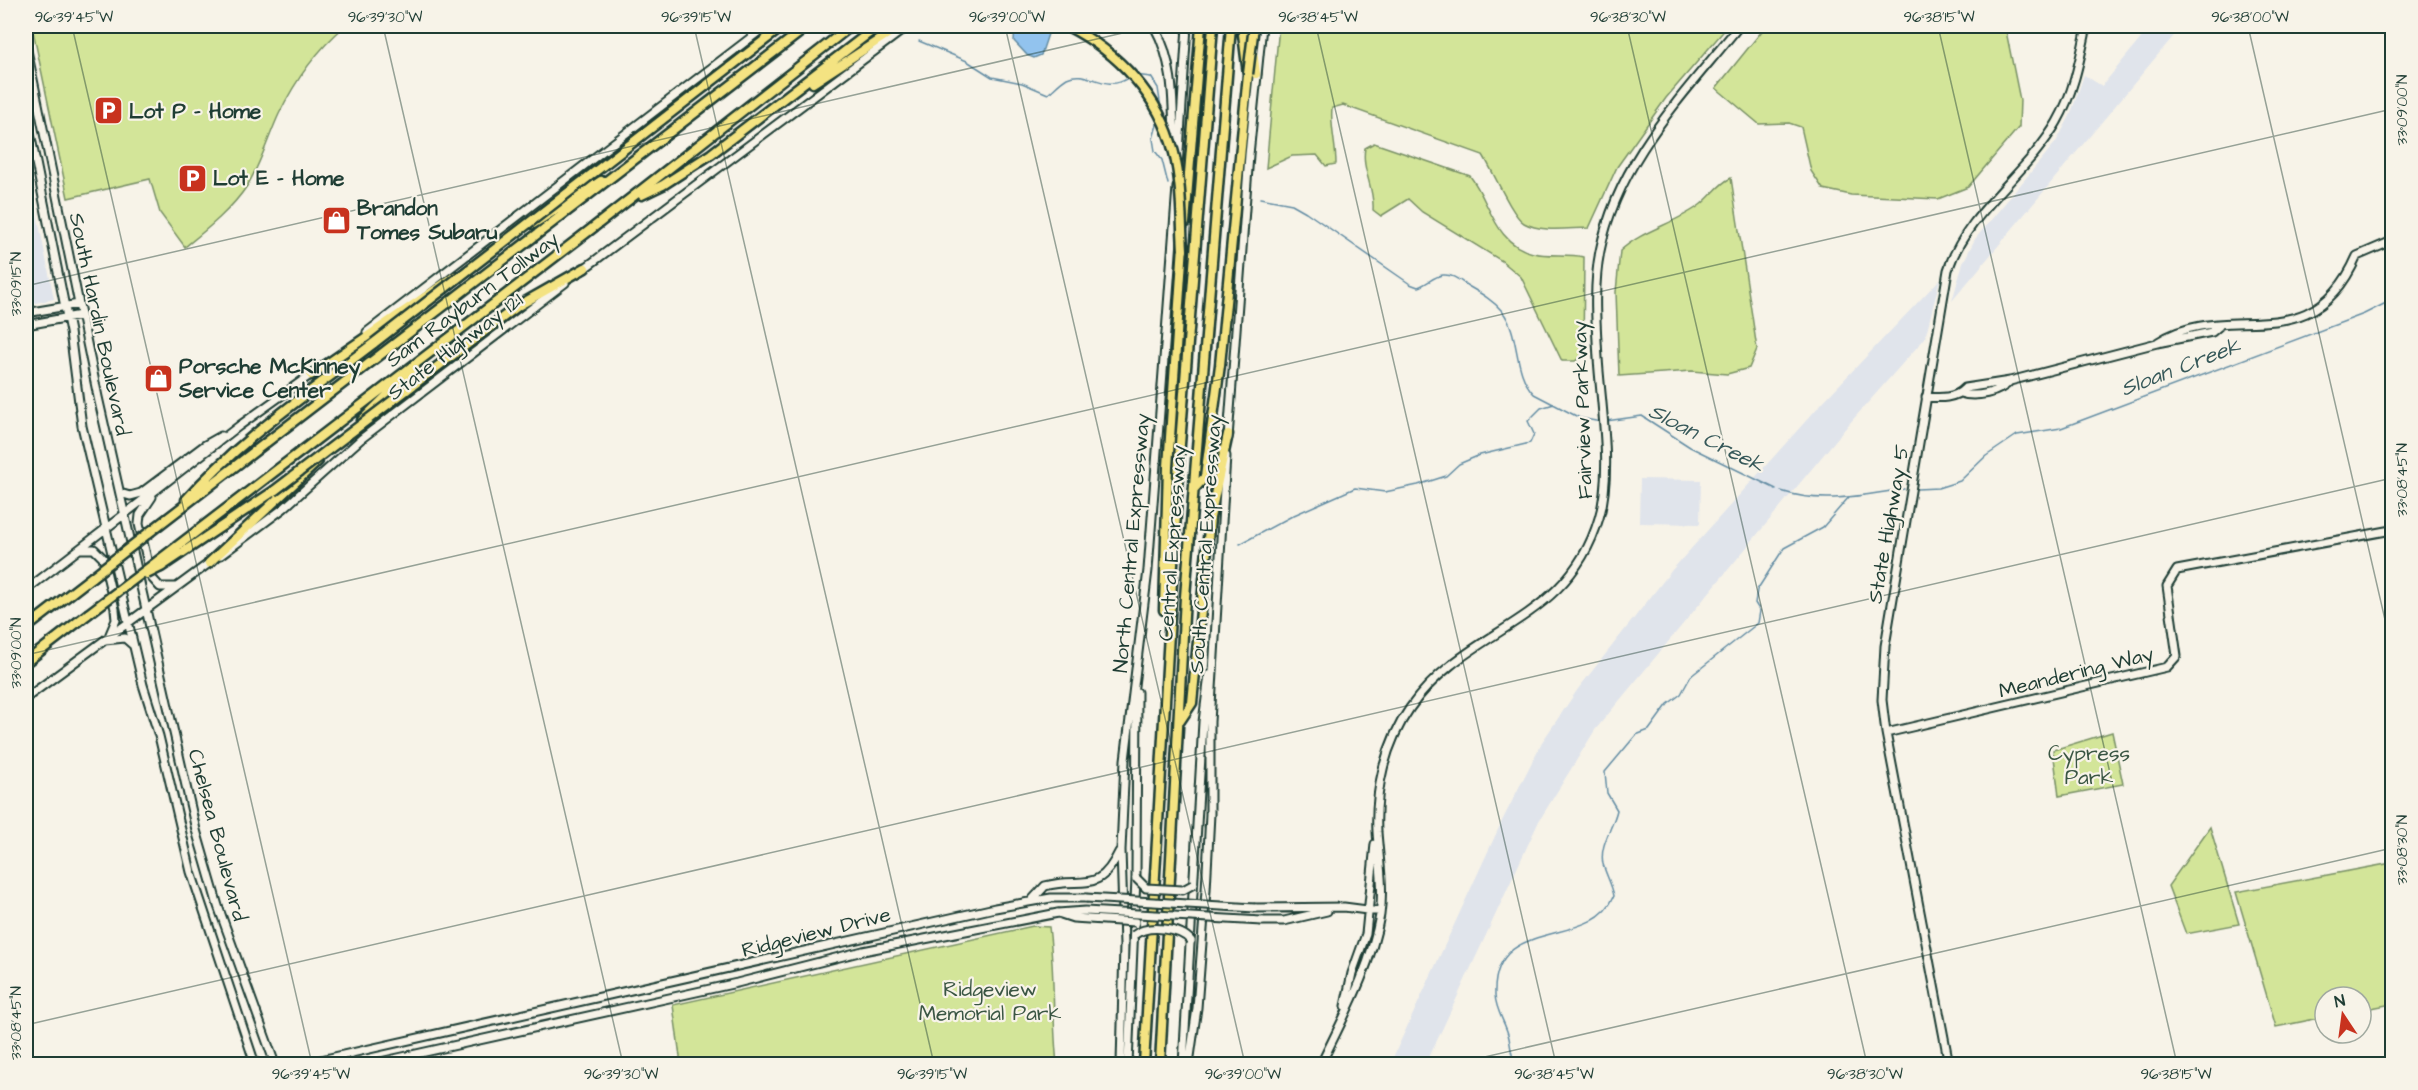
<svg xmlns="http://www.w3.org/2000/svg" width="2418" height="1090" font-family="'Architects Daughter',sans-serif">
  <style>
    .built { fill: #e0e4eb }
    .green { fill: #d3e599; stroke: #799166; stroke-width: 1.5 }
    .water { fill: #92c3ee; stroke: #648da4; stroke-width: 1.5 }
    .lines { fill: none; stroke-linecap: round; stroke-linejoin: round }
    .stream { stroke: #648da4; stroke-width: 1.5 }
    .secondary-casing { stroke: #1f3d34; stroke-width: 11 }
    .highway-casing { stroke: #1f3d34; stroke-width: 13 }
    .secondary { stroke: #f7f3e8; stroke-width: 7 }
    .highway { stroke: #f4e382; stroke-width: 8 }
    .secondary-bridge-casing { stroke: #1f3d34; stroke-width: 11; stroke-linecap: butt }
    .highway-bridge-casing { stroke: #1f3d34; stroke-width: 13; stroke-linecap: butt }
    .secondary-bridge { stroke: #f7f3e8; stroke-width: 7 }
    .highway-bridge { stroke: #f4e382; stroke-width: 8 }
    .ticks { fill: none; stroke: #1f3d34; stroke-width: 1.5; stroke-opacity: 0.45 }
    .labels { text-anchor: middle; stroke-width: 4.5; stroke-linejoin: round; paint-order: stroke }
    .poi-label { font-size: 21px; font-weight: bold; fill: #1f3d34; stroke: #f7f3e8; text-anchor: start }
    .street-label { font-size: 21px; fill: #1f3d34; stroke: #f7f3e8 }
    .park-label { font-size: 21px; fill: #3a5643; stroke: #f7f3e8 }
    .water-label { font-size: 22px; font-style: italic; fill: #365859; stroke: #f7f3e8 }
    .neatline { fill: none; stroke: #1f3d34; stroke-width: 2 }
    .ticks-label { font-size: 15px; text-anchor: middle; fill: #1f3d34 }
  </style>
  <rect width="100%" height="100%" fill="#f7f3e8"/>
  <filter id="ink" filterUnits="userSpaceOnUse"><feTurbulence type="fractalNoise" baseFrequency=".0167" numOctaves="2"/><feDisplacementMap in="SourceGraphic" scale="12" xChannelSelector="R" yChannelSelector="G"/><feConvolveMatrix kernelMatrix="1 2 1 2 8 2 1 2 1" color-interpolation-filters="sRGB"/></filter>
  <g filter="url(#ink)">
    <path class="built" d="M2151,26H2182L1952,301L1963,263L1975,239L2056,142L2070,116L2084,75L2102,86Z
      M26,159L54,299L26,305Z
      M1940,279L1925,338L1849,424L1595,730L1539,821L1426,1064H1390L1502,821L1542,742L1578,689L1672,570L1821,404Z
      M1640,479L1701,480L1700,524L1639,523Z"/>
    <path class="green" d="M32,26H345C317,50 295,81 279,114C268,138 261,163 247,186C231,210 207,229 185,247L160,213L150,179L68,198Z
      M1279,26H1728L1666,98L1617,167L1589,228C1570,228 1541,233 1524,223C1512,216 1492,169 1483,155L1343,105L1332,108C1330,127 1336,144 1336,164L1326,166L1317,155L1292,156L1266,168Z
      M1766,26H2005L2020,100L2019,127L1968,187L1938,199L1851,195L1823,189L1811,171L1801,127L1789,123L1759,124L1716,88Z
      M1374,143L1470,176C1490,201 1494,244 1533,253C1549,257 1568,253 1584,257L1583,356L1575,361H1562L1521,277L1502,261L1422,212L1408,199L1381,216L1373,210C1375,188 1361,170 1365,148Z
      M1731,178L1757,349L1749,368L1727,374L1692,371L1619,376L1616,292L1620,251C1642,230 1675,224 1700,205C1712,196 1718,184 1731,178Z
      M2112,732L2123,784L2059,796L2053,750Z
      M2210,827L2239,924L2186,934L2168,886Z
      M2392,863V1004L2361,1010V997H2325V1017L2276,1027L2236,892Z
      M1033,926L1049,927C1055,973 1052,1019 1057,1064H681L673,1005Z"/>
    <path class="water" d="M1015,26H1043L1049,31L1041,55L1034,58L1027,55L1014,41Z"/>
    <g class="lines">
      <path class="stream" d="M919,41L967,61L992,77L1022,83L1048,94C1054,89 1060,82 1067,78C1088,68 1104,94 1128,78
        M1135,75L1151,77L1158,88L1161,108
        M1158,121L1153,139L1155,151L1162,160L1168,184
        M1260,198L1292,204L1306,212L1410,284L1418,287C1427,284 1434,276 1443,275C1453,274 1460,281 1468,286C1480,293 1493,300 1502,311C1521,335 1512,371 1534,394L1580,418L1601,422
        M1606,421L1642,416L1690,447L1776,489
        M1917,489L1938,488L1960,481L1986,456L2017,435L2061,428L2364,314L2392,300
        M1781,491C1822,505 1863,495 1904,489
        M1240,544L1294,515L1355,488L1385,492L1418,485L1446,476L1459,464L1480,455L1530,443L1534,434L1528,421L1541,408L1554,404
        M1515,1064C1511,1055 1511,1048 1509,1038C1506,1023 1496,1012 1495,995C1492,913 1592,951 1614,896C1612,885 1606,875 1603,864C1599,845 1613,828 1617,810L1607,793L1605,772L1636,735L1649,730L1668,704L1681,694L1691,676L1758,623L1760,611L1755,603L1757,590L1784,548L1823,527L1849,497"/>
      <defs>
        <path id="secondary" d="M1154,26C1175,63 1173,105 1174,146
          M26,45L98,397L196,830L218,906L275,1064
          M26,113L70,332L82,426L143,685L159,736L191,872L255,1064
          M1178,167L1187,26
          M581,271L908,26
          M26,313L79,304
          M26,325L81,315
          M367,332L766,26
          M2158,342C2227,297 2311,362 2357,256L2392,241
          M1960,393C1975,398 2000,393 2010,381
          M1926,397C1940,398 1955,399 1965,388L2010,381L2157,343L2212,332L2219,326
          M1228,438L1249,155L1262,26
          M120,493L130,496L141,493L205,445L221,436
          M152,497L140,515L139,524L151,577L160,587H175
          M80,549H94L103,558L115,609L116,620L110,634
          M221,555L284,508L361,439L565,283
          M26,590L239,426L313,373
          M105,640L125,638L133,645
          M26,698L212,561
          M1886,733L2167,667L2177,656L2167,586L2177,570L2392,530
          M1032,900L1045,886C1082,876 1098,896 1119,852
          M1255,908L1344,907L1375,911
          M1262,921H1284L1327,911
          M1345,1006L1352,973L1366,934L1375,844
          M303,1064L995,908L1051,898H1086
          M371,1064L737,983L863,951L1058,913
          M1121,1064L1124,945L1121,850L1125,760L1148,570L1177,187
          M1128,1064L1136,878L1137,692
          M1183,1064L1203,722L1209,675
          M1189,1064L1197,1008L1206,890L1210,814V722L1226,456
          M1321,1064C1344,1016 1371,968 1380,915C1384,887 1379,860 1377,832C1375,789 1385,744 1410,708C1467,626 1568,625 1599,518C1613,472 1601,406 1598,358C1596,323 1593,286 1600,251C1618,160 1683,96 1739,26
          M1949,1064L1886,733L1882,700L1885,646L1948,270C1967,212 2027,174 2057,122C2074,92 2080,59 2087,26"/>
        <path id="highway" d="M1253,51L1256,74
          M813,83L900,26
          M642,195L663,185L711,154L878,26
          M1185,223L1201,26
          M533,224L601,181
          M429,373L518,306L585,268
          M311,375L455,276
          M362,420L415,368
          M1194,489L1205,477L1220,365L1248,74L1242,26
          M186,500C240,439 309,393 374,343
          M151,531L808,26
          M158,561L594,227L851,26
          M209,563L318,461
          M161,567L274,491
          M1164,610L1168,467L1183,245
          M26,628L92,577
          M26,662L88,614
          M1180,721L1192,703L1210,518L1228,434
          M1144,1064L1180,444L1213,26
          M1160,1064L1185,597L1231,26"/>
      </defs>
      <use href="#secondary" class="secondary-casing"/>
      <use href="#highway" class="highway-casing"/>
      <use href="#secondary" class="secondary"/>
      <use href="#highway" class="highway"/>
      <defs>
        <path id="secondary-bridge" d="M1136,878L1146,888L1183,890L1194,884
          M1086,898L1255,908
          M1058,913L1085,911L1262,921
          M1061,914L1073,918L1135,922
          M1134,935C1148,924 1181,928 1191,941"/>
        <path id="highway-bridge" d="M1067,26C1118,52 1160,96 1174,153C1182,185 1181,218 1183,250
          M1248,74L1254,26
          M374,343L783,26
          M274,491L429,373
          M147,574L161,567
          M92,577L151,531
          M88,614L158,561"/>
      </defs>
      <use href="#secondary-bridge" class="secondary-bridge-casing"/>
      <use href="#highway-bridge" class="highway-bridge-casing"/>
      <use href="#secondary-bridge" class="secondary-bridge"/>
      <use href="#highway-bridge" class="highway-bridge"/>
    </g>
  </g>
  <path class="ticks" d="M72,26L312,1064M383,26L623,1064M694,26L934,1064M1005,26L1245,1064M1316,26L1556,1064M1627,26L1867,1064M1938,26L2177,1064M2248,26L2392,650M26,286L1153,26M26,655L2392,109M26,1025L2392,478M1454,1064L2392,848"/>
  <defs>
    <symbol id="parking-square" viewBox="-11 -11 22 22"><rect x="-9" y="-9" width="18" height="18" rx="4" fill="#c8321e" stroke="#f7f3e8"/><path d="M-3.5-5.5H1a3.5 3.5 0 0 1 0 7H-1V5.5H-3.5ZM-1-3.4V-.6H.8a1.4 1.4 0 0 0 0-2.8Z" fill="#fff"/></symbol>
    <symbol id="shop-square" viewBox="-11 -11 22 22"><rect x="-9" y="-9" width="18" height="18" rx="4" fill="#c8321e" stroke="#f7f3e8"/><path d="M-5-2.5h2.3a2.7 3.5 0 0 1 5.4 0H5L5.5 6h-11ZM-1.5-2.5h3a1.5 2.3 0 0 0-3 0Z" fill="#fff"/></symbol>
  </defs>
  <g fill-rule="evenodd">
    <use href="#parking-square" x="92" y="94" width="33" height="33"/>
    <use href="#parking-square" x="176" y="162" width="33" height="33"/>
    <use href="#shop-square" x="320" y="204" width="33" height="33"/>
    <use href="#shop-square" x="142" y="362" width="33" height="33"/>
  </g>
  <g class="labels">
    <g class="poi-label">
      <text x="129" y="118">Lot P - Home</text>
      <text x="213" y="185">Lot E - Home</text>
      <text x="357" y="215">Brandon<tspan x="357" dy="24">Tomes Subaru</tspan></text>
      <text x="179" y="373">Porsche McKinney<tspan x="179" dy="24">Service Center</tspan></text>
    </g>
    <g class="street-label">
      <text transform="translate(472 299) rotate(-37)" y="7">Sam Rayburn Tollway</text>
      <text transform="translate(100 324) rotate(78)" y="7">South Hardin Boulevard</text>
      <text transform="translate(455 346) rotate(-37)" y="7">State Highway 121</text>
      <text transform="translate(1582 410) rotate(-92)" y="7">Fairview Parkway</text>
      <text transform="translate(1888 524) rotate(-80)" y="7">State Highway 5</text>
      <text transform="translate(1131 543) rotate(-85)" y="7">North Central Expressway</text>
      <text transform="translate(1172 543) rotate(-86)" y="7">Central Expressway</text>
      <text transform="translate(1205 544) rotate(-86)" y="7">South Central Expressway</text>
      <text transform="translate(2076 672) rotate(-14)" y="7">Meandering Way</text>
      <text transform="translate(218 835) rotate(75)" y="7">Chelsea Boulevard</text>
      <text transform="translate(816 932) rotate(-14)" y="7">Ridgeview Drive</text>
    </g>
    <g class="park-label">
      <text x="2089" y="760">Cypress<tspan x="2089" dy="24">Park</tspan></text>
      <text x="990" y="996">Ridgeview<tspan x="990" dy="24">Memorial Park</tspan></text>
    </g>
    <g class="water-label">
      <text transform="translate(2180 366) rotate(-21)" y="8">Sloan Creek</text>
      <text transform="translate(1707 437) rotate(27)" y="8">Sloan Creek</text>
    </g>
  </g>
  <rect width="2418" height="1090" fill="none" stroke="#f7f3e8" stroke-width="66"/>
  <g transform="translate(2343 1015) rotate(347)"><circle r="28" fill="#f7f3e8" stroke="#a1aaa0" stroke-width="1.5"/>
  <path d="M0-4.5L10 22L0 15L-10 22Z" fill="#c8321e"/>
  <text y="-9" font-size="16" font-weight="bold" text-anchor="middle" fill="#1f3d34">N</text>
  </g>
  <rect x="33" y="33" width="2352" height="1024" class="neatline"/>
  <g class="ticks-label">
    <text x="74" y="22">96°39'45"W</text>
    <text x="385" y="22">96°39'30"W</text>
    <text x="696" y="22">96°39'15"W</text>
    <text x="1007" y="22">96°39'00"W</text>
    <text x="1318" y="22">96°38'45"W</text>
    <text x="1628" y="22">96°38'30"W</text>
    <text x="1939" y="22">96°38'15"W</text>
    <text x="2250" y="22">96°38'00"W</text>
    <text transform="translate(2402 110) rotate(-90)" y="5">33°09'00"N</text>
    <text transform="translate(16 284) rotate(-90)" y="5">33°09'15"N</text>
    <text transform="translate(2402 480) rotate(-90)" y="5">33°08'45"N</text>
    <text transform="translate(16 653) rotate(-90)" y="5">33°09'00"N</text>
    <text transform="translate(2402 850) rotate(-90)" y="5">33°08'30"N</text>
    <text transform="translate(16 1023) rotate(-90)" y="5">33°08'45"N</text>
    <text x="311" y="1079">96°39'45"W</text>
    <text x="621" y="1079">96°39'30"W</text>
    <text x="932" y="1079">96°39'15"W</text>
    <text x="1243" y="1079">96°39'00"W</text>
    <text x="1554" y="1079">96°38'45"W</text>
    <text x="1865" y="1079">96°38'30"W</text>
    <text x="2176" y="1079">96°38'15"W</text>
  </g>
</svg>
